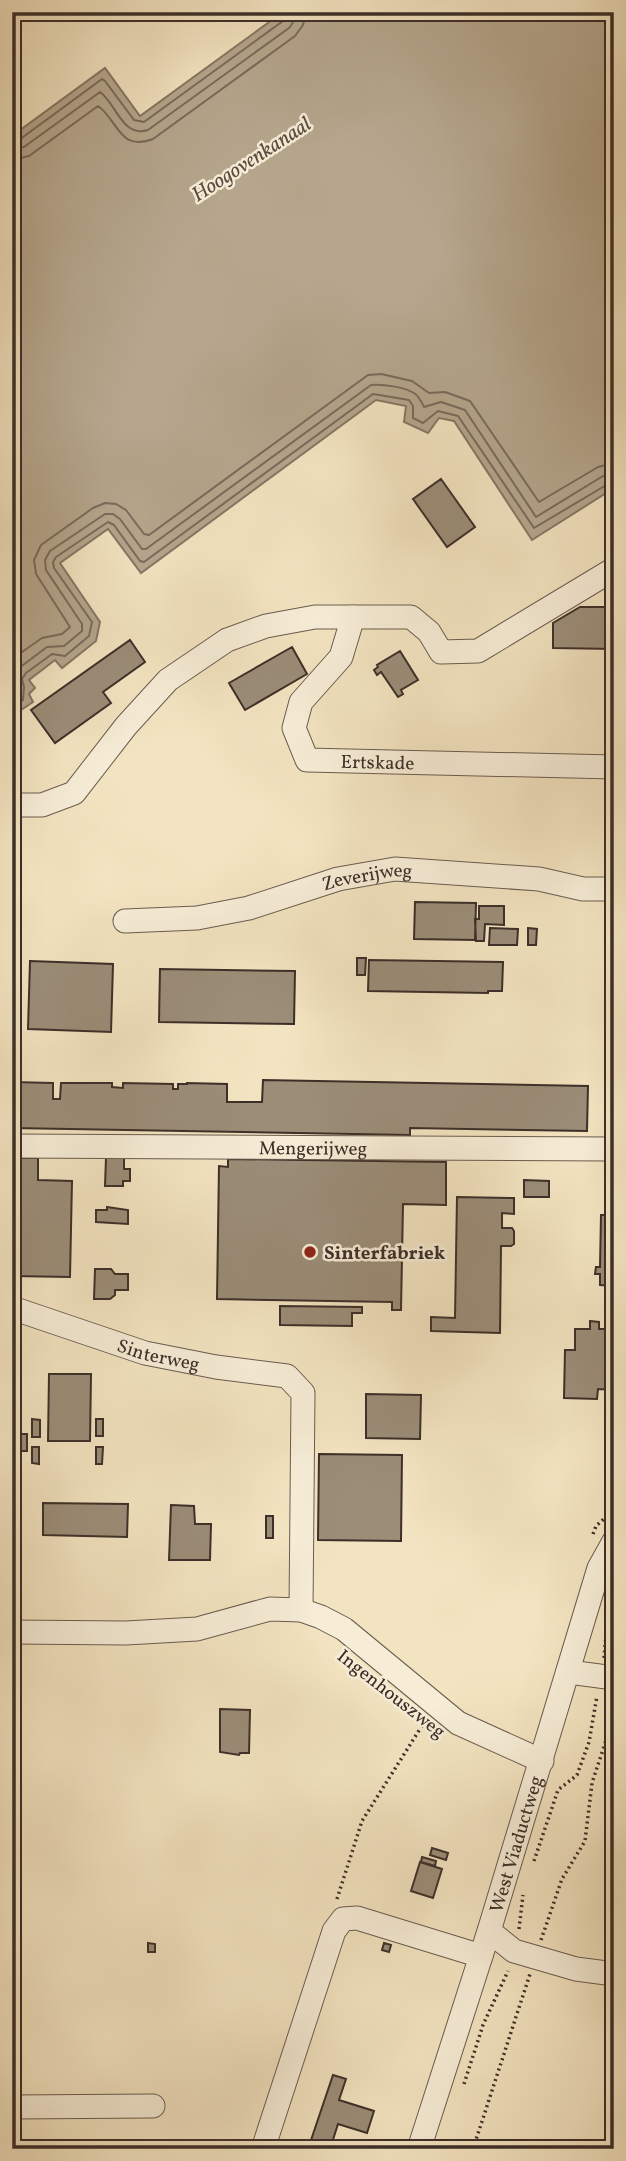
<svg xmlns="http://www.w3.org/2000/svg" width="626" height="2161" font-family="Vollkorn,serif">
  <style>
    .water { fill: #b5a68d; stroke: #857665; stroke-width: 2 }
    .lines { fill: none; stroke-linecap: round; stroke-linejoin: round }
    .shore { stroke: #786a5b; stroke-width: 2 }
    .building { fill: #9b8d78; stroke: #3c2f29; stroke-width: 2 }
    .minor-casing { stroke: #6a5c4f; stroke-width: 25 }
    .path { stroke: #3c2f29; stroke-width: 3.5; stroke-dasharray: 2 3.5; stroke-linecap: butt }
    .minor { stroke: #f7edd7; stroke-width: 23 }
    .poi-dot { fill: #8f2418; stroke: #f7edd7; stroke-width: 2.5 }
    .labels { text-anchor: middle; stroke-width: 5; stroke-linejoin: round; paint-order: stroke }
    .street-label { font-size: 19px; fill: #3c2f29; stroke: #f7edd7 }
    .poi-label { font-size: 19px; font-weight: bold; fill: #3c2f29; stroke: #f7edd7; text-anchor: start }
    .water-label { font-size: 21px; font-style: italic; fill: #5a4d42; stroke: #f7edd7 }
  </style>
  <rect width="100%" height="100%" fill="#f3e4c1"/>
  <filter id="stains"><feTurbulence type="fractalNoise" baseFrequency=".00286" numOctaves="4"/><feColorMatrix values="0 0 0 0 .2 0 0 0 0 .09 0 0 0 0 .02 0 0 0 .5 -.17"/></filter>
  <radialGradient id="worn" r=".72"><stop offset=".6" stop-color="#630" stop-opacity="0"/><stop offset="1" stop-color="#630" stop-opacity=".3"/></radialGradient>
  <path class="water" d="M283,12H614V488L532,540L454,421L439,418L428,433L404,422L406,406L376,400L141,573L108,529L60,563L100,622L96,641L62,668L55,660L29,680L35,688L29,694L33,702L21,710L12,712V136L105,68L140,116Z"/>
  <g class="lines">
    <path class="shore" d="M12,141L19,140L102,79L105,81L134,120L144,122L283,21L286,12
      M12,150L24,147L100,92C116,103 122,138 148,130L289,28L294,21L295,12
      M12,160L29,156L98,106C118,120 119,152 153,139L295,36L303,25L306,12
      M12,659L42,638L62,634L70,627L36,574L34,560L41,545L93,508L105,503L116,504L126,510L144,534L149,535L368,375L381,374L412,381L429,393L445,392L470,401L539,502L598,467L614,463
      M12,696L14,677L19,668L47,647L64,646L82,631V624L46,570L45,560L50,551L105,514H113L120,519L142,549H146L371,385C383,384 404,387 414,393C419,396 422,403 424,407L441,402L465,410L536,517L603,476L614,474
      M12,705L23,700L24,687L22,679L26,673L52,654L65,656L89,636L92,622L54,568L53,562L56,557L108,522L114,525L140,561L144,562L373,394L409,400L413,406V418L423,423L438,411L458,416L534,528L608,484L614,483"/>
  </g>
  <path class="building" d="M441,479L475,527L447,547L413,499Z
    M580,607H614V649L553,648V623Z
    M130,640L145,662L103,692L111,703L55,743L31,710Z
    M292,647L307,674L245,710L229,683Z
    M400,651L418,680L401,690L403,694L398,697L381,672L377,675L374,670L378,667L377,665Z
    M415,902L476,903L475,940L414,939Z
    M479,906H504V925L485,924L484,941H476L475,919H479Z
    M490,928L518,929L517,945H489Z
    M528,928L537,929L536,945H528Z
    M357,958H366L365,975H357Z
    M369,960L503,962L502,991H488V993L368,991Z
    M30,961L113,964L111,1032L28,1029Z
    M160,969L295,971L294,1024L159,1022Z
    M263,1080L588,1086L587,1131L410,1128V1135L12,1128V1082L53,1083V1099H60L61,1083H112V1087L123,1088V1083L173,1084V1089H178V1084H187V1083L227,1084V1102H262Z
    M12,1158H38V1180L72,1181L70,1277L12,1276Z
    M106,1158H124V1169H130V1181H123V1186H105Z
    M228,1159L446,1162V1205L403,1204L401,1310H392V1302L217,1299L219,1166L228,1167Z
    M524,1180L549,1181V1197H524Z
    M457,1197L514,1198V1214L502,1213V1228H512L514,1231V1244L511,1246H501L500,1333L431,1331V1317L455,1318Z
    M107,1207L128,1210V1224L96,1222V1210H107Z
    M601,1215H614V1286L600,1285V1274H595L596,1267H600Z
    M95,1269H111L115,1274H128V1290H115V1295L110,1299H94Z
    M280,1306L362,1307V1313H352V1326L280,1325Z
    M590,1321L599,1322V1329H614V1390L598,1389L597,1399L564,1398L565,1350H575V1329H590Z
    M49,1374H91L90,1441H48Z
    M366,1394L421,1395L420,1439L366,1438Z
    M32,1419L40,1420V1437H32Z
    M96,1419H103V1436H96Z
    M13,1434H27V1451H13Z
    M32,1447H39V1464L32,1463Z
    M96,1447H103L102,1464H96Z
    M319,1454L402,1455L401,1541L318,1540Z
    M43,1503L128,1504L127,1537L43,1535Z
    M171,1505L194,1506L195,1524H211L210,1560H169Z
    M266,1516H273V1538H266Z
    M220,1709L250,1710L249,1753H240L239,1755L220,1752Z
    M432,1848L448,1853L446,1860L430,1855Z
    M422,1857L436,1861L435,1866L421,1862Z
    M420,1862L442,1869L433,1898L411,1891Z
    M148,1943L155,1944V1952H148Z
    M384,1943L391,1945L389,1952L382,1950Z
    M333,2075L346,2079L339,2100L374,2111L367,2133L338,2124L330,2149H308Z"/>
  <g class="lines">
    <defs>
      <g id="minor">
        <path id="s1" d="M353,617L341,657L301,702L294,728L307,760L614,767"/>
        <path d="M12,805H42L74,793L126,726L168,680L227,640L266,626L315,617H411L429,632L441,652L478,651L614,569"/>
        <path id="s2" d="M125,921L197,918L249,908L338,879L395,869L539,879L583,889H614"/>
        <path id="s3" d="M12,1146L614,1149"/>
        <path id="s4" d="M12,1308L145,1353L216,1367L287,1376L303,1393L301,1610"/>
        <path d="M12,1632L126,1633L197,1629L270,1609L301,1610L321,1617L344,1629L458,1723L542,1761"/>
        <path d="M569,1672L614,1678"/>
        <path d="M489,1931L514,1951L576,1969L614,1974"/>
        <path d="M12,2107L153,2106"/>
        <path d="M263,2149L334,1931L343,1919L357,1918L481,1956"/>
        <path id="s5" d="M419,2149L489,1931L599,1568L614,1541"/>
      </g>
    </defs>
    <use href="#minor" class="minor-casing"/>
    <path class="path" d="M593,1534L596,1526L614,1510
      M604,1658L607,1623L614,1606
      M534,1861L558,1790L577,1775L589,1742L597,1696
      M337,1899L362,1821L425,1721
      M519,1929L523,1895
      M541,1940L562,1879L585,1841L592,1783L614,1716
      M464,2084L483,2025L508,1971
      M473,2149L530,1974"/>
    <use href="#minor" class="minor"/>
  </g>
  <circle class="poi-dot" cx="310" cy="1252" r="7"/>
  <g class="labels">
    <g class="street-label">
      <text dy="7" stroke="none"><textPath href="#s1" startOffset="234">Ertskade</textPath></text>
      <text dy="7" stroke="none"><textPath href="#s2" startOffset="248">Zeverijweg</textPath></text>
      <text dy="7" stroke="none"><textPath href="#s3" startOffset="301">Mengerijweg</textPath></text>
      <text dy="7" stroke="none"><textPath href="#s4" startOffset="154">Sinterweg</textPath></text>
      <text transform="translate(392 1693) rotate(38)" y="7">Ingenhouszweg</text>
      <text dy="7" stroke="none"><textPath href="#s5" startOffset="320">West Viaductweg</textPath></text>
    </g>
    <g class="poi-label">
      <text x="324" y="1259">Sinterfabriek</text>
    </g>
    <g class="water-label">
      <text transform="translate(251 159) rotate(-33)" y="7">Hoogovenkanaal</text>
    </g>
  </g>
  <rect width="626" height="2161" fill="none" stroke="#f3e4c1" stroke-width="42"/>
  <rect x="14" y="14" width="598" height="2133" fill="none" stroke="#3c2f29" stroke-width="3.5"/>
  <rect x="21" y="21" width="584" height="2119" fill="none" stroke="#3c2f29" stroke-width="2"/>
  <rect width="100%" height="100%" filter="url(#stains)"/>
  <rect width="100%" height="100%" fill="url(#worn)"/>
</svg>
